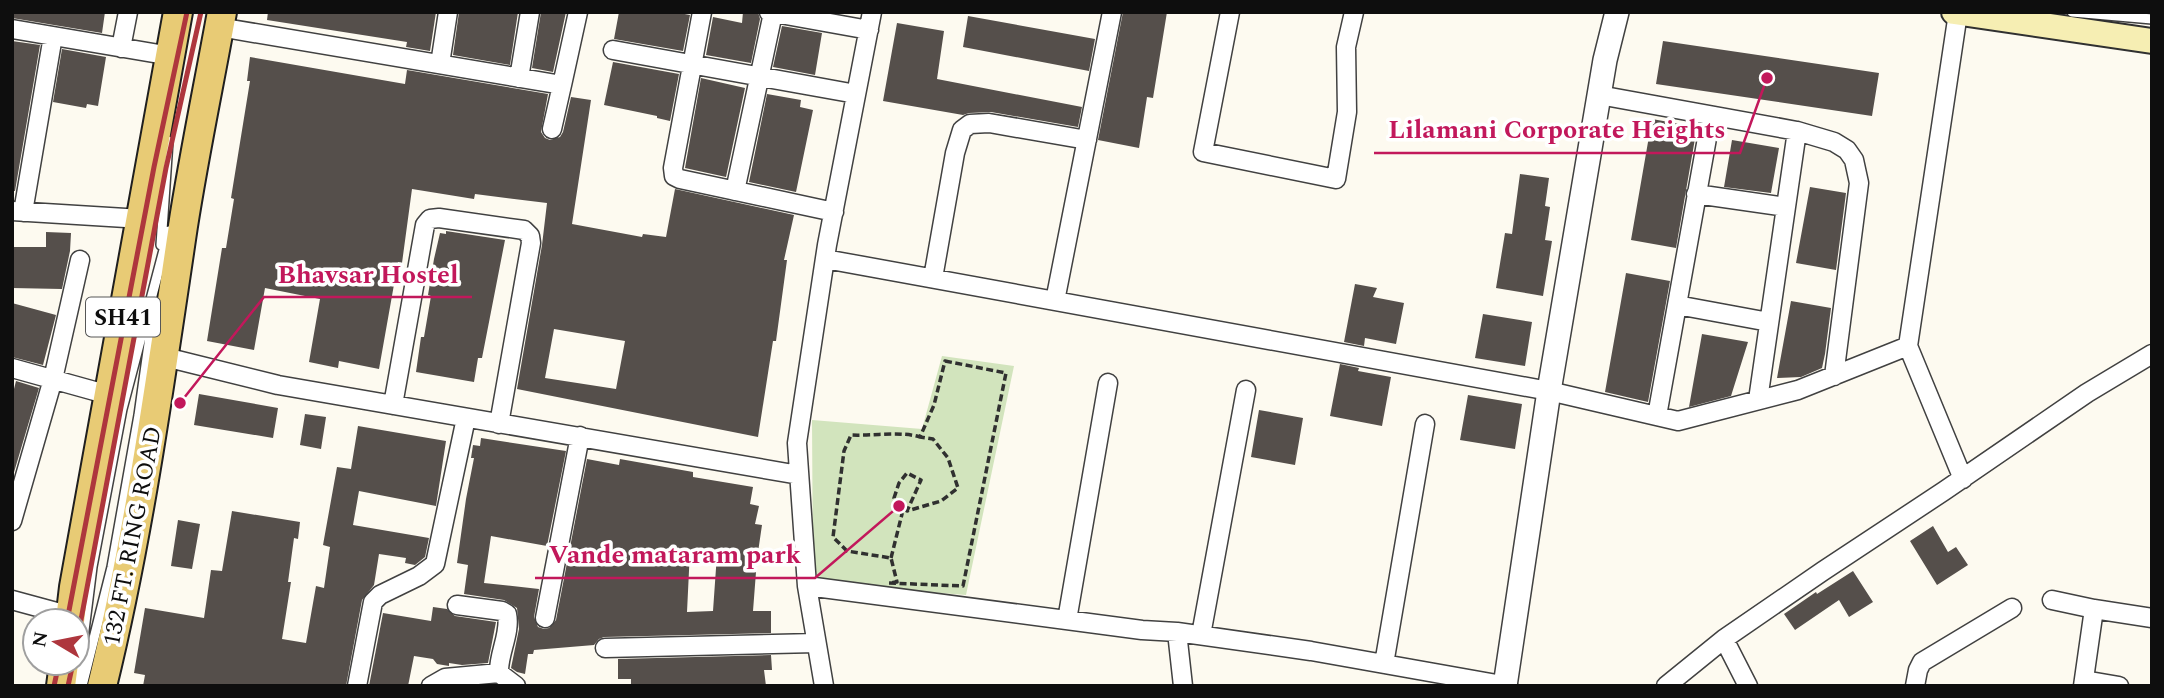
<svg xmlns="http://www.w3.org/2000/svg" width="2164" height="698" font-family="Spectral,serif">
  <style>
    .green { fill: #d2e4bd }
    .building { fill: #554f4b; fill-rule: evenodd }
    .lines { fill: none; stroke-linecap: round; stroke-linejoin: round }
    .service-casing { stroke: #414141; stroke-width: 12 }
    .minor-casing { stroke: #414141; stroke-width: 21 }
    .tertiary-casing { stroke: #414141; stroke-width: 26 }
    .secondary-casing { stroke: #303030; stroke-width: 28 }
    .primary-casing { stroke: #1f1f1f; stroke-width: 32 }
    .path { stroke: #303030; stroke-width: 3.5; stroke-dasharray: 7 3.5; stroke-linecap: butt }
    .service { stroke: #fff; stroke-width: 9 }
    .minor { stroke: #fff; stroke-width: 18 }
    .tertiary { stroke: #fff; stroke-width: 23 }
    .secondary { stroke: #f6eeb3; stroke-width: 24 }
    .primary { stroke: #e8cb75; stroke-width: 28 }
    .rail { stroke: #ae363d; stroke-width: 5 }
    .labels { text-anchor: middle; stroke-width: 7; stroke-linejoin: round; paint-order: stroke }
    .shield { fill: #fff; stroke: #565656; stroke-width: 2 }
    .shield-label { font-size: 23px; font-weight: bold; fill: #0e0e0e }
    .street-label { font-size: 24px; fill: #0e0e0e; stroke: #fff }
    .leader { fill: none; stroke: #c2185b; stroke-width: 2.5 }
    .callout-dot { fill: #c2185b; stroke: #fff; stroke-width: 2.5 }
    .callout-label { font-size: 26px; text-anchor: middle; font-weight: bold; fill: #c2185b; stroke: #fff; stroke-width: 7; stroke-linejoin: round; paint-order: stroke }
  </style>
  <rect width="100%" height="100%" fill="#fdfaf0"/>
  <path class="green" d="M942,356L1014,366L966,595L813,583L812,420L922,429Z"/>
  <path class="building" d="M12,12H105L102,33L12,18Z
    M268,12H436L430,51L406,47L407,42L267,20Z
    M459,12H518L510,65L453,55Z
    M541,12H566L553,72L532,68Z
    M619,12H674L690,15L683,51L614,39Z
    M743,12H758L760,19L751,63L706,55L713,17L742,23Z
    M1123,12H1167L1153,98L1147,97L1139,148L1098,140Z
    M968,16L1095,39L1089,71L963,47Z
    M897,23L944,31L937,79L1082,107L1078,127L991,112L969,113L963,115L883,101Z
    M782,26L822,33L815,75L773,67Z
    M12,41L40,45L15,191H12Z
    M1663,41L1879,73L1872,116L1656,84Z
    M62,49L106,57L98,106L87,104L86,108L53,102Z
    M250,57L405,84L407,70L548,94L541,132L545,138L550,140L560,137L563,132L571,97L591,100L572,224L642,237L643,234L666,237L675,189L794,215L784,260H787L776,341H773L758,437L517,389L542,245L547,203L475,194L474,199L412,189L402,263L398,262L379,369L339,361L338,368L309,362L320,299L265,288L254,350L207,341L222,248H226L234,199L231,198L250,81H247ZM554,329L625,341L616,389L545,378Z
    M613,62L679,74L670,121L657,118V116L604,105Z
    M701,78L745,88L726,177L685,168Z
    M767,94L801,100L800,107L813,110L796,192L749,182Z
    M1652,119L1697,127L1676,248L1631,240Z
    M1732,140L1779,148L1771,193L1724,187Z
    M1520,174L1549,178L1545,206L1550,207L1545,240L1552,241L1543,296L1496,288L1505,233L1512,234Z
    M1810,187L1846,193L1836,270L1796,263Z
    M446,231L505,240L482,358H478L474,382L416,372L421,337H424L431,296L428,295L434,259L440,233L446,234Z
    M46,232L71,233L70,251L62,289L12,288V247H46Z
    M1626,273L1670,281L1648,402L1605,392Z
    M1355,284L1377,288L1373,297L1404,303L1396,344L1365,338L1364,346L1344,342Z
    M1791,301L1831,308L1825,354L1822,368L1801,377L1777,378Z
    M12,303L56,315L43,365L12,357Z
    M1483,314L1532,322L1525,366L1475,358Z
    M1702,334L1748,342L1731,396L1689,407Z
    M1340,364L1359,368L1358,371L1391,377L1382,426L1330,416Z
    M16,381L39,388L12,479V397Z
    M199,394L278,408L273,438L194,425Z
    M1468,395L1522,404L1515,449L1460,440Z
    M1259,410L1303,418L1295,465L1251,457Z
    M305,414L326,417L321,449L300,445Z
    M358,426L446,441L436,506L359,491L353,525L429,538L425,557L415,565L405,563L406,558L379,554L374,585L362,600L346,686H143L145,675L134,673L145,608L204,618L211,570L222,571L232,511L300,522L298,539L294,538L288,582H291L282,639L306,643L316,586L324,588L330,547L323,545L337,467L351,469Z
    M481,438L566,451L547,546L491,536L484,583L539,589L534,617L538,627L544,629L549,628L556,620L587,459L619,465L620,459L693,472V477L753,487L750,504L759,506L755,524L762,525L757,559L753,611H771V633L604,637L599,639L594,645L534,650L533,654H528L525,674L517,672L511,668L519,629L517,608L504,600L464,594L468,565L457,563L466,499L474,458H471L473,445L480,446ZM690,550L717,554L713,611L687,612Z
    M178,520L200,524L192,569L171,566Z
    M1933,526L1948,552L1956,547L1968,565L1937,585L1910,541Z
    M1853,571L1873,602L1849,617L1839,600L1795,630L1784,614L1816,592L1817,594Z
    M433,607L447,609L455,616L496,622L488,663L462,665L449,663V666L437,664L433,659L414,656L408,686H369L383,613L431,621Z
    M771,655L772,670H764L766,686H631V679H618V659Z"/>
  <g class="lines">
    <defs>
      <path id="service" d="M2072,12L2152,19
        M161,245L168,141
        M77,686L92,567L122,409L169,231
        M82,686L112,567L139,415L154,308"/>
      <path id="minor" d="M702,12L673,168L674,176L680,179L834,212
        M769,12L869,30
        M1230,12L1203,152L1336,179L1347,112L1346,47L1354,12
        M219,27L562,85L552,129
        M12,29L171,56
        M121,48L128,12
        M613,50L856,94
        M440,64L448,12
        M519,78L530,12
        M562,85L578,12
        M1599,95L1797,131L1834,142L1847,150L1854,160L1859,183L1834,376
        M735,191L773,13
        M1696,194L1786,207
        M12,211L142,219
        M23,212L53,36
        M825,259L1549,391L1678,421L1798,390L1908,346L1963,479
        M933,278L955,153L962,130L970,124L989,123L1087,140
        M1055,301L1112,12
        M1677,305L1769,322
        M1908,346L1958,13
        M165,357L278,385L799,475
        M12,368L109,395
        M1758,400L1797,131
        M393,405L425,225L430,219L439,218L524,230L530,236L531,243L499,424
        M1657,416L1711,116
        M12,521L53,379L80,260
        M807,586L1142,630L1177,632L1311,651L1508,686
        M12,600L71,616
        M2052,600L2094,609
        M457,605L502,611L507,614C511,633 498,654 499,673L516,686
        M545,618L580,436
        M1067,620L1108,383
        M1177,632L1183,686
        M1201,635L1246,390
        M1724,639L1748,686
        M605,648L816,643
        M1384,664L1425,424
        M2084,680L2119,686
        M357,686L373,602L380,595L419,576L435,564L466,418
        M431,686L445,678L499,673
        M824,686L807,586L797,443L827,245L872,12
        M1666,686L1724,639L1823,571L1944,491L2087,393L2152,354
        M1915,686L1918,670L1922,662L2012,608
        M2083,686L2094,609L2152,618"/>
      <path id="tertiary" d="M1505,686L1549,391L1605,60L1617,12"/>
      <path id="secondary" d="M1954,12L2152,41"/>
      <path id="primary" d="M70,621L74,587L178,12
        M61,686L64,663
        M102,686C139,535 160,380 183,226C194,155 209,84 222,12"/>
    </defs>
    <use href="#service" class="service-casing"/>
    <use href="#minor" class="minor-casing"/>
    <use href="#tertiary" class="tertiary-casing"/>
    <use href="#secondary" class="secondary-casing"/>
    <use href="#primary" class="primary-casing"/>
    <path class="path" d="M945,361L1006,373L963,586L889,583L897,582L891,558L847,551L833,537L844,451L851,435C873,436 901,431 920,437L934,405Z
      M891,558L902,514L894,498L899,483L907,473L921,480L907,511L941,501L958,488L948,458L933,439L920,437"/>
    <use href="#service" class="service"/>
    <use href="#minor" class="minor"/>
    <use href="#tertiary" class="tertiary"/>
    <use href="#secondary" class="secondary"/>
    <use href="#primary" class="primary"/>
    <path class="rail" d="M67,621L154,167L187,12
      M77,641L166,168L201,12
      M54,686L59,663
      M68,686L73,663"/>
  </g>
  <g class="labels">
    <rect class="shield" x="86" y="297.5" width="74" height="39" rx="5"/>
    <g class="shield-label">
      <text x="123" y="325">SH41</text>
    </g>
    <g class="street-label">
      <text transform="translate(132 536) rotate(-79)" y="8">132 FT. RING ROAD</text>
    </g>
  </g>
  <path class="leader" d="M1767 78L1740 153H1374M180 403L264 297H472M899 506L815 578H535"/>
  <g class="callout-dot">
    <circle cx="1767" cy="78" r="7"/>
    <circle cx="180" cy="403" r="7"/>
    <circle cx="899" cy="506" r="7"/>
  </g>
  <g class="callout-label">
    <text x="1557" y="138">Lilamani Corporate Heights</text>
    <text x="368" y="283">Bhavsar Hostel</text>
    <text x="675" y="563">Vande mataram park</text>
  </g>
  <rect width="2164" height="698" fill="none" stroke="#0e0e0e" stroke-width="28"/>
  <g transform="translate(56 642) rotate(280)"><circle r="33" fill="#ffffff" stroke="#9f9f9f" stroke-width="2"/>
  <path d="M0-5L12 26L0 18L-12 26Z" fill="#ae363d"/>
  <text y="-10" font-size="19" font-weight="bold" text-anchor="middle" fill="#0e0e0e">N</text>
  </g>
</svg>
